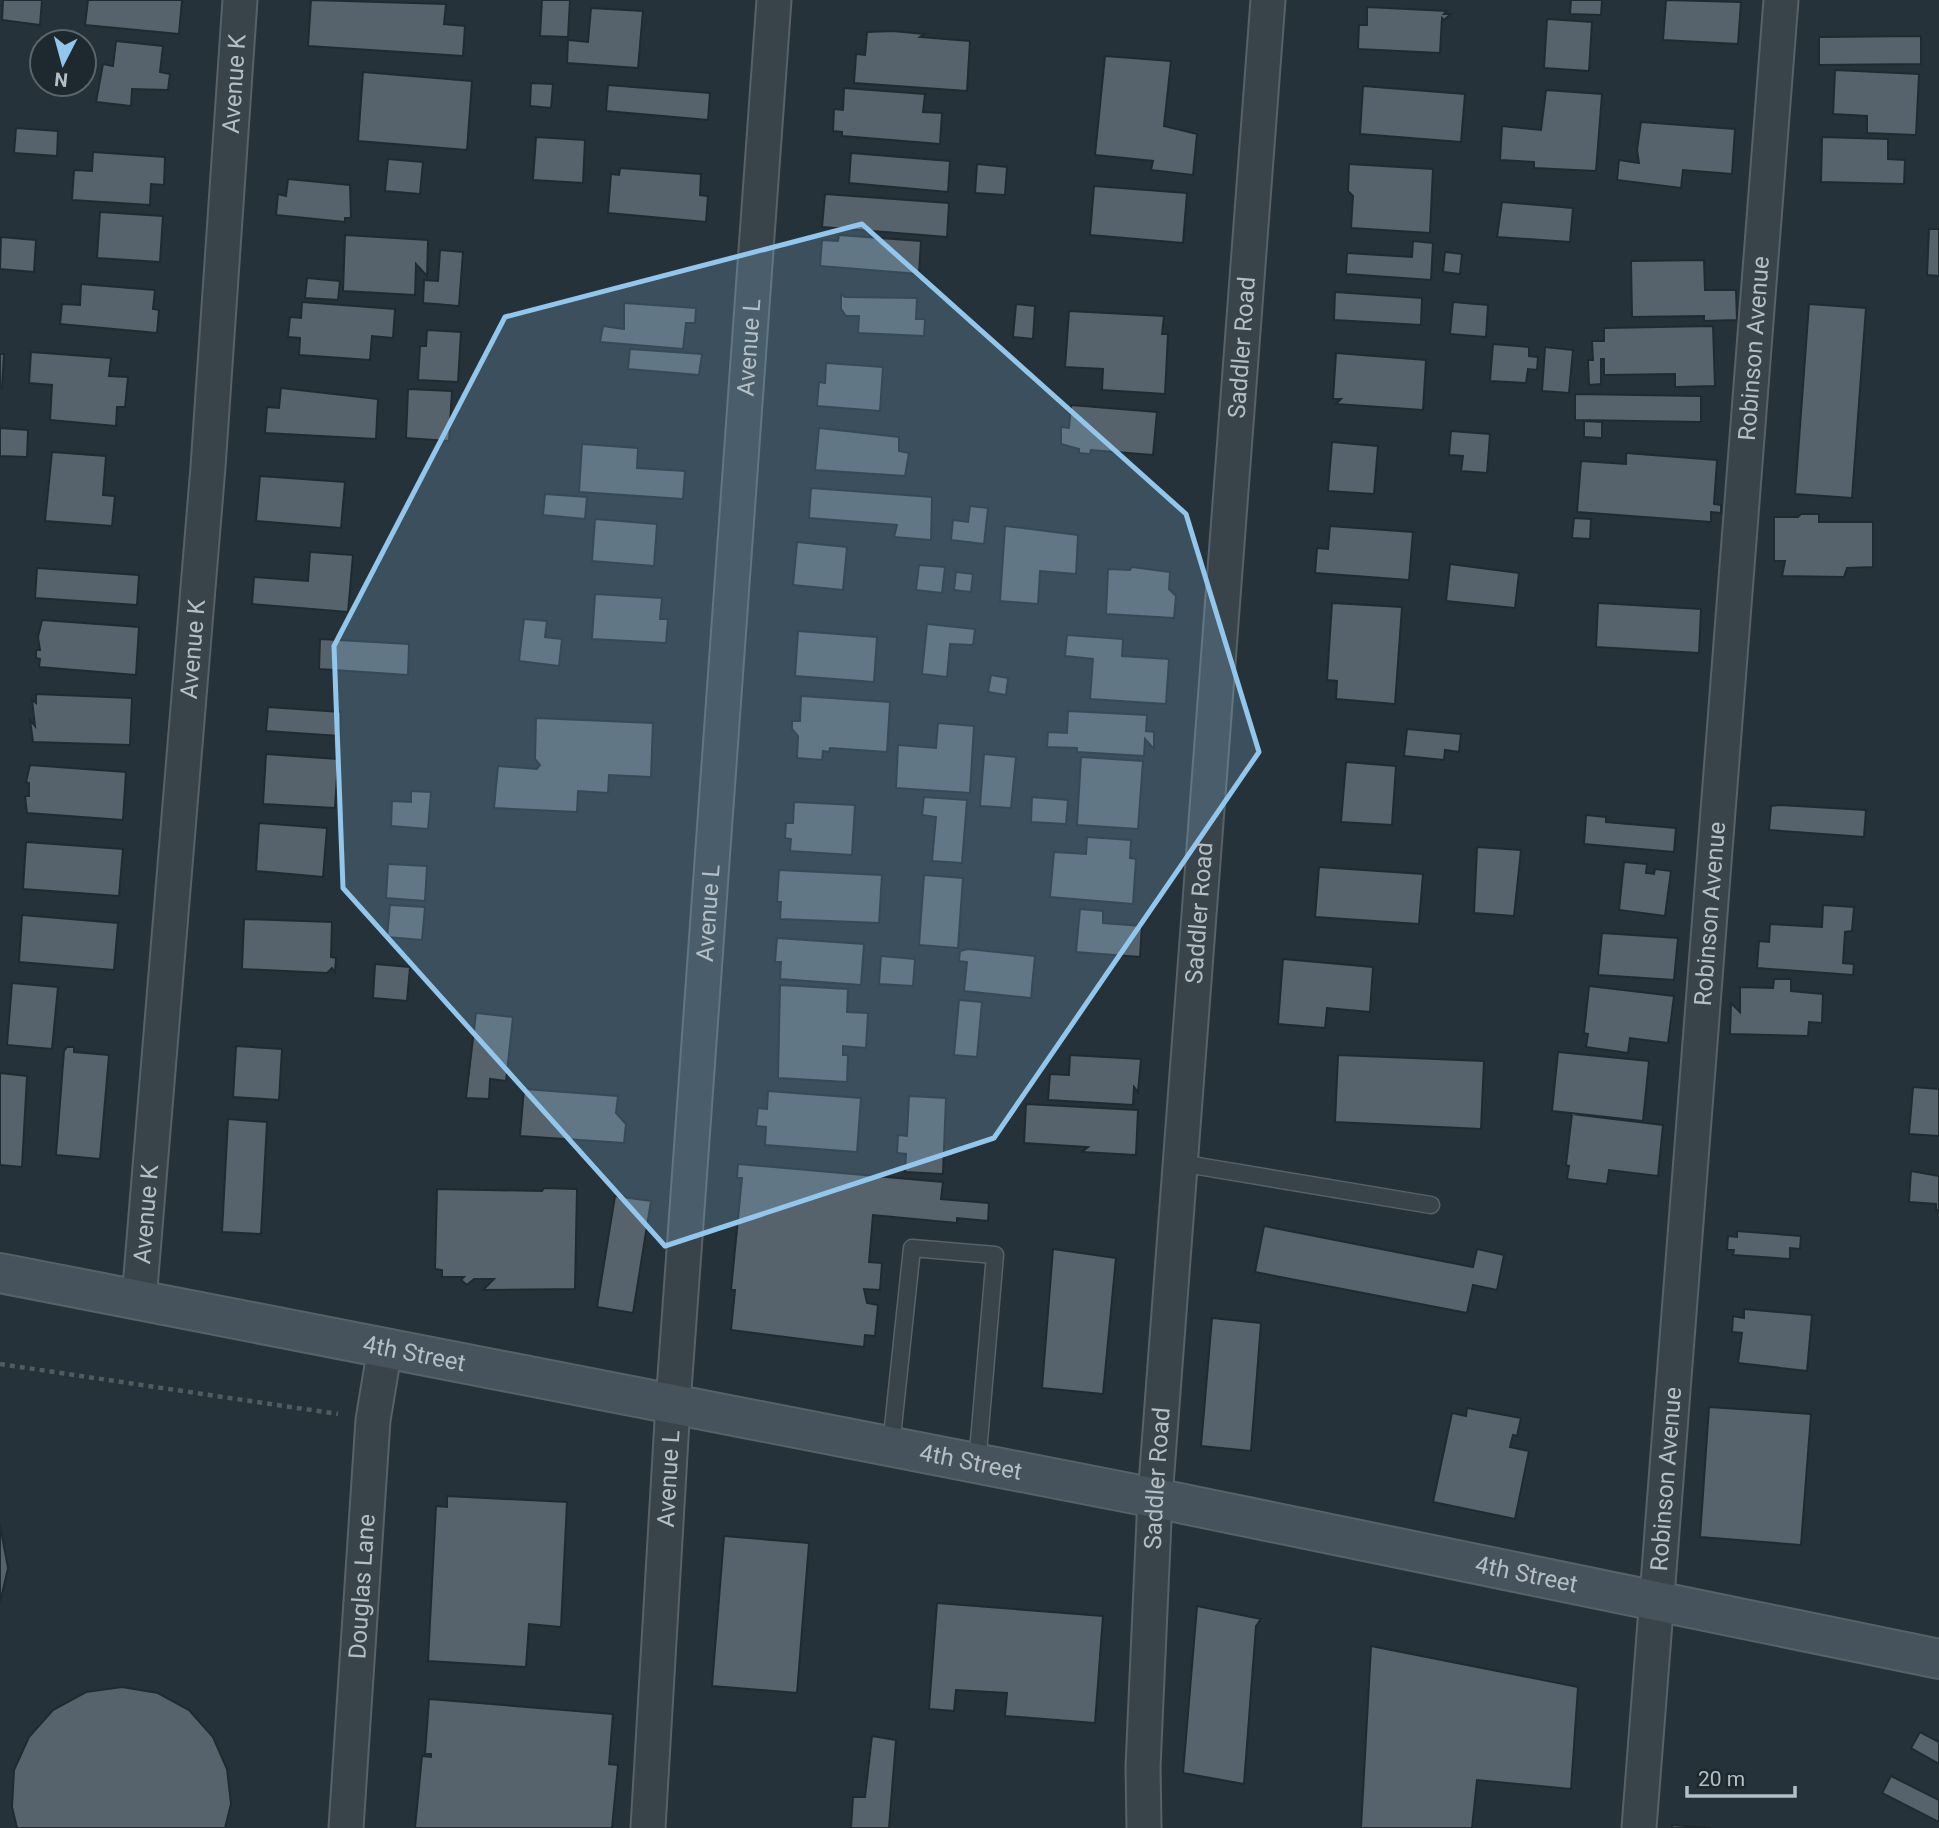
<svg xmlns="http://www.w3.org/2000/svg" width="1939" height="1828" font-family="Roboto,sans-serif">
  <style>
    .building { fill: #56636c; stroke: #202a31; stroke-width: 2 }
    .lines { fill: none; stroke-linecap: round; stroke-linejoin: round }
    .lane-casing { stroke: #576168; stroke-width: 19 }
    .street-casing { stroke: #576168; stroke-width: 37 }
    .secondary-casing { stroke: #576168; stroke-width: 42 }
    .path { stroke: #4c5e5d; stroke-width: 4.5; stroke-dasharray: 5 5; stroke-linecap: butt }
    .lane { stroke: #39434a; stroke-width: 16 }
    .street { stroke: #39434a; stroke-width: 33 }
    .secondary { stroke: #47535c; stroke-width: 38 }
    .marked { fill: #93c6ec; fill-opacity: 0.2; stroke: #93c6ec; stroke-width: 5; stroke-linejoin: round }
    .labels { text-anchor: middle; stroke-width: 7; stroke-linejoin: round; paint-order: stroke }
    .street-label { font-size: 24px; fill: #b4bec5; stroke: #1e282f }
  </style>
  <rect width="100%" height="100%" fill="#263239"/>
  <path class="building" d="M3,0H42L40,25L2,20Z
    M88,0H182L179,34L85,25Z
    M311,0L446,4L444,24L465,26L463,56L308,46Z
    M542,0H570L568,37L540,36Z
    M1571,0H1602L1601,15L1570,14Z
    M1666,0L1741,2L1738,44L1663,40Z
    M1367,7L1447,11L1444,14H1451L1444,20L1442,18L1440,53L1358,49L1359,25H1367Z
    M591,8L643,11L638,68L567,63L568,40L588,42Z
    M1547,19L1592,22L1589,71L1544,68Z
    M893,31L924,34L920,37L970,41L967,91L854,83L856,54L865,55L867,32Z
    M1921,36V64L1819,65V37Z
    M116,41L163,46L160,72L170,74L168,90L132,89L131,106L96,102L103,64L113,66Z
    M1105,56L1171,61L1164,126L1197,134L1193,175L1151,170L1153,161L1095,155Z
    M1835,70L1919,74L1916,135L1867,133V116L1833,114Z
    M363,72L472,81L467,150L358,141Z
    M531,83L553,84L551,108L530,106Z
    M608,85L710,93L708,120L606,111Z
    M1363,86L1465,94L1461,142L1360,134Z
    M844,88L925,94L923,112L942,113L940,144L842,136V132L833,131L834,109L843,110Z
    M1546,90L1602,94L1596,171L1534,168V162L1500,160L1502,126L1541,130Z
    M1641,122L1735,129L1732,174L1683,170L1681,188L1617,180L1619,160L1639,163L1637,150Z
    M16,128L58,131L57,156L14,153Z
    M536,137L585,140L583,183L533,180Z
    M1822,137L1888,139V159L1905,160L1904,184L1821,182Z
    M93,152L165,157L164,185L151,184L150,205L72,200L74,170L92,171Z
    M851,153L950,161L948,192L849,183Z
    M388,159L423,162L420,194L385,191Z
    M977,164L1007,167L1005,195L975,193Z
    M1349,164L1433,169L1430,233L1351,228L1353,196L1348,191Z
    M620,168L701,174L700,195L708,196L706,222L608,213L611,174L619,175Z
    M288,179L350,185L351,218H345V222L276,215L278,194L286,196Z
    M1094,186L1187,193L1183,243L1090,235Z
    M825,194L949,203L947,237L822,227Z
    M1502,202L1573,208L1570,242L1497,237Z
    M100,212L163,216L160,262L97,258Z
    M1929,229H1939V276L1927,275Z
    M345,235L428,240L427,276L416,264L415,295L343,291Z
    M839,235L921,241L919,274L820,266L822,240L838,241Z
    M1,237L36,240L34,272L0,269Z
    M1413,241L1433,243L1431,280L1346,274L1347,253L1412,257Z
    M440,250L463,252L459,306L423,303L424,280L438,281Z
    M1445,252L1462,254L1460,274L1443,272Z
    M1704,260L1705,290H1736L1737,320L1704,321V316L1632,317L1631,261Z
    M307,278L340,281L338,300L305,298Z
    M81,284L155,290L153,309L159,310L157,333L60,324L62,304L80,305Z
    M1335,292L1422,298L1421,325L1334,320Z
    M841,294L845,297L917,298L916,319H925L924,336L858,333L859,316H846L841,309Z
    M302,302L395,309L393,338L372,336L370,360L299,355L300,338L288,337L290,317L301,318Z
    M1453,302L1488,305L1486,337L1450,334Z
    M624,303L696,308L695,323H686L683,349L600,342L603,326L624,329Z
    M1016,304L1035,306L1033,339L1013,337Z
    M1809,304L1866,308L1852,498L1795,494Z
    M1069,311L1164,316L1162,334H1168L1165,394L1102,390L1103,369L1065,367Z
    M1713,326L1715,386L1675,387V374L1604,375V359H1601V384L1589,385L1588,360H1593L1592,341H1604V328Z
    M427,330L461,332L458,382L418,380L420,346H426Z
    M1493,344L1529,347V356L1538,357L1537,370L1528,369L1526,383L1490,381Z
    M1545,347L1573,350L1569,393L1542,391Z
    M630,349L702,354L699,375L628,369Z
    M31,352L111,358L109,376L128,377L125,407H117L116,426L50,420L52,385L29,383Z
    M1336,353L1426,360L1423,410L1336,404L1341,399H1333Z
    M0,354H4L2,388L0,387Z
    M826,363L883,367L880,411L817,406L819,382L825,383Z
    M281,388L378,399L376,439L265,433L267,407L279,408Z
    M408,389L452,391L449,441L406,438Z
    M1575,394L1701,396V422L1575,420Z
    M1071,405L1157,412L1153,455L1091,450L1090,454L1079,453V449L1061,444V427L1069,428Z
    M1584,421L1602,422V438L1584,437Z
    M0,428L28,430L27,457L0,456Z
    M819,428L899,437V451L909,453L905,476L815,470Z
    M1451,431L1490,434L1487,473L1461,471L1463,456L1449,455Z
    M1332,442L1378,446L1374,494L1328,491Z
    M582,444L638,448L637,468L685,471L683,499L579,492Z
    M52,452L106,456L103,495L115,496L112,526L45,521Z
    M1626,453L1717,460L1714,504L1721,505V513L1711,512V522L1577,512L1581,461L1626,464Z
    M260,476L345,482L341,528L256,521Z
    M811,488L932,497L931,540L894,537L897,525L809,518Z
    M545,494L587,497L585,519L543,515Z
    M970,506L988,508L984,544L951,540L953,520L968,522Z
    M1801,514H1819V522H1873V567L1847,568L1844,577L1782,576L1785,561H1774V517H1798Z
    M1574,518L1591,519L1590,539L1572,538Z
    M595,519L657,524L654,566L592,561Z
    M1005,526L1078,535L1076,574L1040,571L1038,604L1000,601Z
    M1330,526L1413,532L1409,580L1315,573L1317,548L1328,549Z
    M797,542L847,547L843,590L793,585Z
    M310,552L353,555L348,612L252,604L254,577L308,581Z
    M1450,564L1519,573L1515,608L1446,601Z
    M919,565L945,567L942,593L916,590Z
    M1132,567L1170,572L1169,589L1176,596L1174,618L1106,614L1108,569L1130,570Z
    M37,568L139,575L137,605L35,598Z
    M956,572L973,574L971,592L954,590Z
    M595,594L662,598L660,619H668L666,643L592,639Z
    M1332,603L1402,607L1395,704L1336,699L1337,681L1327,680Z
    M1598,603L1701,609L1699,653L1596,647Z
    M524,619L547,621L545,637L562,639L559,666L519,661Z
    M42,620L139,627L136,675L39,667L40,659L36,658V650H40L38,637Z
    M927,624L975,629L973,645L950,644L947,677L922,674Z
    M798,631L877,637L874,682L795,676Z
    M1067,635L1123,639L1122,656L1169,659L1166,704L1090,699L1093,659L1065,656Z
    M320,639L409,644L408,675L319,669Z
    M991,675L1008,678L1006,695L988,692Z
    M36,694L132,698L130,745L33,742L30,720L35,726L32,700L36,703Z
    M801,696L890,702L887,752L830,748L829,752L823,751L822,760L797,758L798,736L792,729V721H800Z
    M268,707L341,712L340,736L266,731Z
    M1068,711L1147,715L1146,731L1154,732V749L1145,739L1144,756L1077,752V748L1047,747L1048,732L1067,733Z
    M536,718L653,723L651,777L609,775L608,793L578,791L577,812L494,808L498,766L537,769L540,765L535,759Z
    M938,723L974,726L970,793L896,788L898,745L936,748Z
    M1407,729L1461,734L1459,752L1445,750L1444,760L1404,756Z
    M266,754L338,759L335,808L263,804Z
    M984,754L1016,757L1011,808L980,806Z
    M1081,757L1143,761L1138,829L1077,825Z
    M1346,762L1396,766L1392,825L1341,822Z
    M30,765L126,772L123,820L27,813L25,796H29V783L26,782Z
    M411,791L431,792L428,829L391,826L392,801L411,802Z
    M924,797L967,800L962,863L932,861L936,817L922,815Z
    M1032,797L1068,800L1066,824L1031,822Z
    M794,802L855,805L852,855L790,851L791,839L785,838L786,823H793Z
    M1780,805L1866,810L1864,837L1769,830L1771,806Z
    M1586,815L1606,817V822L1676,828L1674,852L1584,844Z
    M259,823L327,828L323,877L256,871Z
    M1087,837L1131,840L1130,858L1136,859L1133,904L1050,897L1054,852L1086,854Z
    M26,842L123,849L119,896L23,889Z
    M1477,847L1521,850L1514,916L1474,913Z
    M1624,862L1647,864L1646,873L1654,874L1655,869L1671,871L1665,916L1619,910Z
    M388,864L427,866L425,901L386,898Z
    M1319,867L1423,874L1419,924L1315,917Z
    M779,870L882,875L879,923L780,919L781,902H777Z
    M924,875L963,878L958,948L919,945Z
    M390,905L425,907L422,940L387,937Z
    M1823,905L1854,907L1852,931L1845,932L1843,963L1854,964L1853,975L1757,968L1759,941L1769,942L1770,924L1822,927Z
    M1080,909L1103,911V923L1142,926L1140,957L1076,952Z
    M22,915L118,923L114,970L19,962Z
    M244,919L332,922L331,957L336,958L335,972L332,968L327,973L242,969Z
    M1602,933L1678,938L1674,980L1598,975Z
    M777,938L864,944L861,985L780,979L781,962H775Z
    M968,949L1035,956L1031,998L964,991L967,962L959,961L960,951Z
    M881,956L915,959L913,986L879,984Z
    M1283,959L1373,967L1370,1012L1327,1008L1325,1028L1278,1024Z
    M375,964L410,967L407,1001L373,998Z
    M1774,979H1791V991L1823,994L1822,1023L1809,1022L1808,1036L1730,1034L1731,1003L1740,1012V987L1773,988Z
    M12,983L58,987L52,1049L7,1045Z
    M780,985L848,989L847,1012L868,1013L866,1048L843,1046V1055H848L847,1082L778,1078Z
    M1589,986L1674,996L1668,1043L1630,1038L1628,1053L1586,1047L1588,1034L1584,1033Z
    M959,1000L982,1002L977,1057L954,1055Z
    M476,1013L513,1017L506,1081L490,1079L489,1099L466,1098Z
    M236,1046L282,1049L279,1100L233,1097Z
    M67,1047H74V1052L109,1055L100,1159L56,1155L64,1051Z
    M1558,1052L1649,1061L1643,1121L1552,1111Z
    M1070,1055L1141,1059L1138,1092L1134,1087L1133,1105L1048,1100L1050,1074L1069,1075Z
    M1338,1055L1484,1061L1481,1129L1335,1122Z
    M0,1073L27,1076L22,1167L0,1165Z
    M1913,1087L1939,1089V1136L1909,1134Z
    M524,1089L618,1096L616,1113L626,1124L624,1143L520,1136Z
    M768,1091L861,1098L857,1152L765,1145L766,1127L756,1126L758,1108L767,1109Z
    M909,1096L946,1098L943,1174L905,1172L906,1154L897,1153L898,1135L907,1136Z
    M1026,1104L1138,1110L1136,1155L1082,1152L1088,1147L1024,1143Z
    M1572,1114L1663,1125L1658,1176L1609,1170L1607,1184L1567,1179L1569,1166L1566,1165Z
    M228,1119L267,1122L261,1234L222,1232Z
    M738,1164L943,1182L941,1199L989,1203L988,1221L957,1218V1223L873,1215L869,1262L882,1263L880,1290L864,1289L867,1303L878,1305L875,1336L865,1335L864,1347L731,1330L735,1290H731L742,1178H737Z
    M1911,1171L1939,1176V1210H1936V1204L1909,1202Z
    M544,1188L577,1189L575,1289L483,1290L494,1279H474L467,1285L461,1280L464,1277H442V1270L435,1269L437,1189L542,1191Z
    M615,1196L651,1201L633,1313L597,1307Z
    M1264,1226L1473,1267L1477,1249L1504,1255L1497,1290L1473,1285L1467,1313L1255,1272Z
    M1737,1231L1801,1236L1800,1249L1790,1248V1259L1733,1255L1734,1250H1727L1728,1236L1737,1237Z
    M1053,1249L1116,1258L1103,1394L1042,1388Z
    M1744,1309L1812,1315L1807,1371L1738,1363L1742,1333L1732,1332L1733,1316L1744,1318Z
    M1212,1318L1261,1323L1251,1451L1201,1446Z
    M1709,1407L1811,1414L1801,1545L1700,1537Z
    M1467,1408L1521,1418L1517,1436L1513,1435L1510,1447L1529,1451L1515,1519L1433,1502L1452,1413L1466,1416Z
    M447,1496L567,1502L561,1627L529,1624L526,1667L428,1661L436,1506L447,1507Z
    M0,1525L8,1568L0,1603Z
    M724,1536L809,1543L797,1693L712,1686Z
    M937,1603L1103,1616L1095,1723L1005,1716L1007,1693L956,1690L954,1711L929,1709Z
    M1197,1606L1261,1619L1256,1626L1244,1784L1183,1773Z
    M1371,1646L1578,1687L1571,1789L1477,1780L1472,1828H1361Z
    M122,1687L158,1693L189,1710L213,1737L227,1769L231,1804L225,1828H17L12,1807L14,1770L29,1737L53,1710L86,1692Z
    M429,1699L613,1714L609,1764L618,1765L612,1828H415L422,1756L431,1757V1754H425Z
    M1920,1732L1939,1742V1764L1911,1748Z
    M872,1736L896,1740L889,1828H851L853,1797H865Z
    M1891,1776L1939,1800V1822L1882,1793Z
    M1672,1825L1711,1828H1672Z"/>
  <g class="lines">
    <defs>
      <path id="lane" d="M1180,1163L1431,1205
        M891,1446L912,1248L995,1255L977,1464"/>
      <g id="street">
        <path id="s1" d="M139,1300L208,467L240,0"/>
        <path id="s2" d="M346,1828L373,1420L385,1348"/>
        <path id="s3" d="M648,1828L673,1404L774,0"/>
        <path id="s4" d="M1144,1828L1143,1767L1155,1498L1268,0"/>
        <path id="s5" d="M1639,1828L1781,0"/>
      </g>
      <g id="secondary">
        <path id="s6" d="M0,1273L1155,1498L1939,1659"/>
      </g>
    </defs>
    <use href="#lane" class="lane-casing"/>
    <use href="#street" class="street-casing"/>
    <use href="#secondary" class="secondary-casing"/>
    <path class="path" d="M0,1364L338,1414"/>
    <use href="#lane" class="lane"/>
    <use href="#street" class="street"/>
    <use href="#secondary" class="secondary"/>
  </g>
  <path class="marked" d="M862,224L1186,514L1259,752L994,1138L665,1246L343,888L334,646L505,317Z"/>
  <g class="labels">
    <g class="street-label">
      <text dy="8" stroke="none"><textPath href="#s1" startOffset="1220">Avenue K</textPath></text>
      <text dy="8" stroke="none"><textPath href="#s3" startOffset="1484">Avenue L</textPath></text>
      <text dy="8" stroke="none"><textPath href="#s4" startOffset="1484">Saddler Road</textPath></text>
      <text dy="8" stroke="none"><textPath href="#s5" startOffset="1484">Robinson Avenue</textPath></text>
      <text dy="8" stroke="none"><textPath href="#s1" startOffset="653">Avenue K</textPath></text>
      <text dy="8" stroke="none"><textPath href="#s3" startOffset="917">Avenue L</textPath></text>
      <text dy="8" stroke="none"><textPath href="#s4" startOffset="917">Saddler Road</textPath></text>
      <text dy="8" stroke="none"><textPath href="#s5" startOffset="917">Robinson Avenue</textPath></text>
      <text dy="8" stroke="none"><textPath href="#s1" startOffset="86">Avenue K</textPath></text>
      <text dy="8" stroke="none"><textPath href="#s6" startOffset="422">4th Street</textPath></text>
      <text dy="8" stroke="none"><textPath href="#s6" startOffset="989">4th Street</textPath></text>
      <text dy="8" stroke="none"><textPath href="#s3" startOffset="350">Avenue L</textPath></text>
      <text dy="8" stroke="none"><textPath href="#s4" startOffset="350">Saddler Road</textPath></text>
      <text dy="8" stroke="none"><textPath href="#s5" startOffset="350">Robinson Avenue</textPath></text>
      <text dy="8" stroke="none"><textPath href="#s6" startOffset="1556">4th Street</textPath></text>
      <text dy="8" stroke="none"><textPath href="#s2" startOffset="242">Douglas Lane</textPath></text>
    </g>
  </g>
  <g transform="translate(63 63) rotate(186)"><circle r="33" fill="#1e282f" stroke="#5a646b" stroke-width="2"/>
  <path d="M0-5L12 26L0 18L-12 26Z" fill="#93c6ec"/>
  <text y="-10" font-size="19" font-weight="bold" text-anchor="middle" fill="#b4bec5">N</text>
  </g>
  <path d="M1687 1786v10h108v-10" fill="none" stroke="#b4bec5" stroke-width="3.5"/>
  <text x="1698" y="1786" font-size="21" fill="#b4bec5" stroke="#1e282f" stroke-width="5" paint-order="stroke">20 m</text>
</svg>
